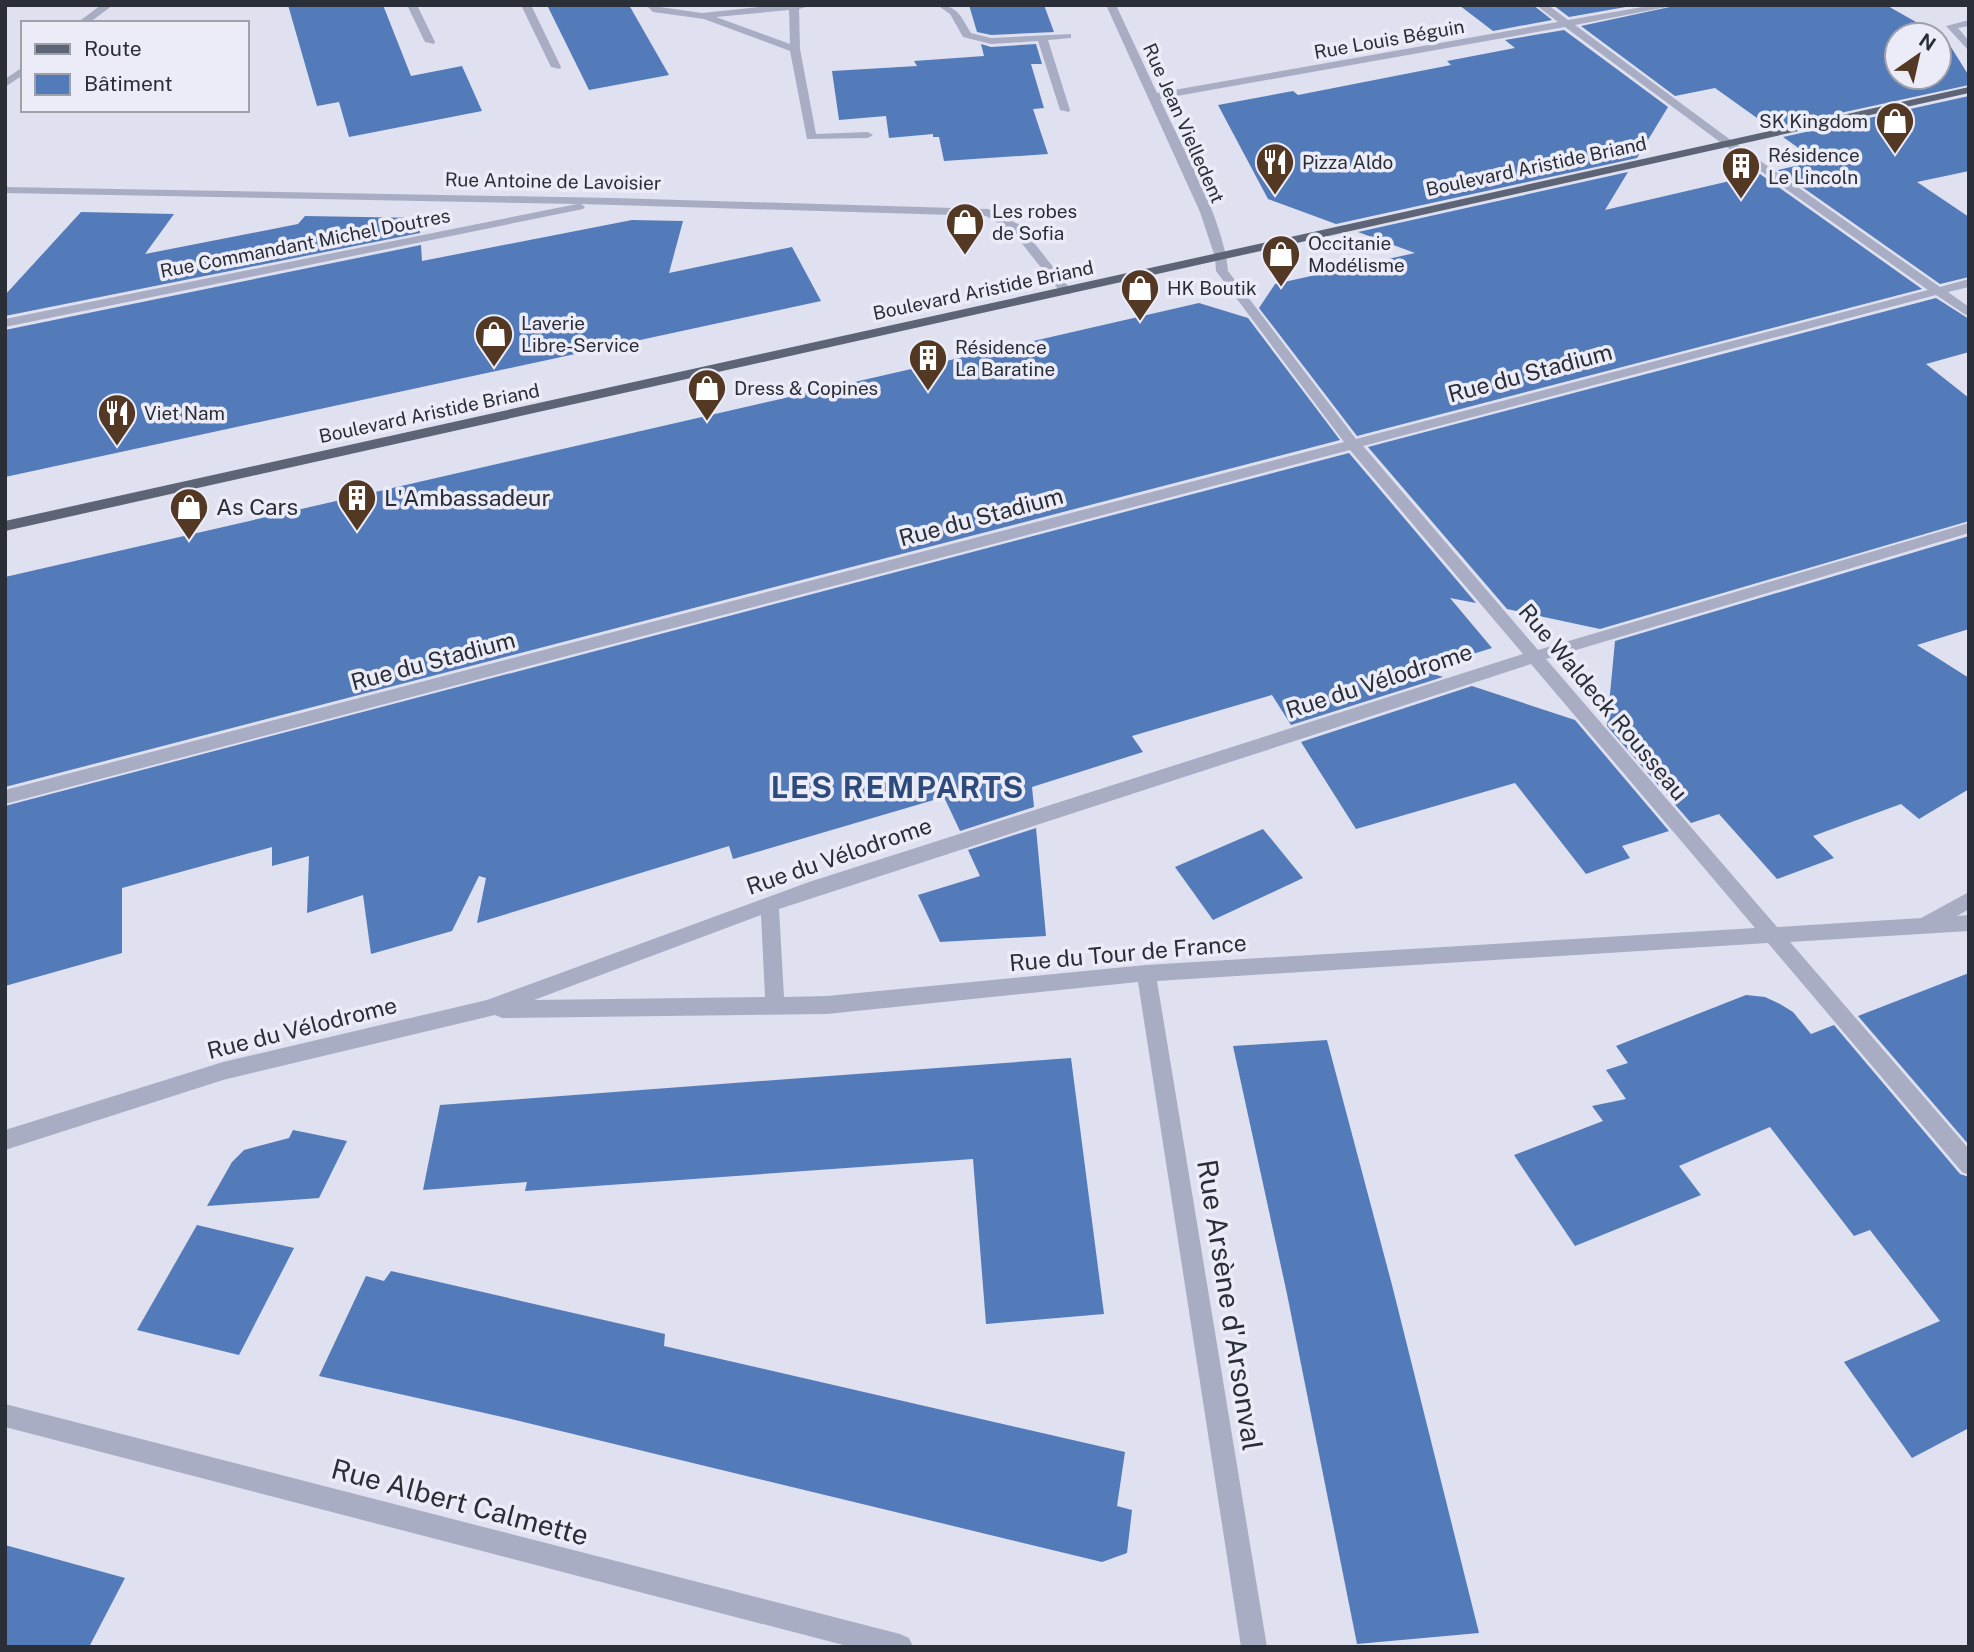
<svg xmlns="http://www.w3.org/2000/svg" width="1974" height="1652" font-family="'Public Sans',sans-serif">
	<style>
		.building { fill: #547bb9; fill-rule: evenodd }
		.lines { fill: none; stroke-linecap: round; stroke-linejoin: round }
		.minor { fill: #a9adc4; fill-rule: evenodd }
		.major { fill: #5d6476; fill-rule: evenodd }
		.labels { text-anchor: middle; stroke-width: 7; stroke-linejoin: round; paint-order: stroke }
		.far-street-label { font-size: 19px; fill: #2a2e36; stroke: #ebecf8 }
		.far-poi-label { font-size: 19px; fill: #2a2e36; stroke: #ebecf8; text-anchor: start }
		.street-label { font-size: 23px; fill: #2a2e36; stroke: #ebecf8 }
		.poi-label { font-size: 23px; fill: #2a2e36; stroke: #ebecf8; text-anchor: start }
		.near-street-label { font-size: 28px; fill: #2a2e36; stroke: #ebecf8 }
		.district-label { font-size: 30px; font-weight: bold; letter-spacing: 2px; fill: #2c4b7c; stroke: #ebecf8 }
	</style>
	<rect width="100%" height="100%" fill="#dfe0f0"/>
	<g class="building">
		<polygon points="288,5 383,5 411,76 462,66 482,111 349,137 339,102 317,106"/>
		<polygon points="547,5 629,5 669,75 589,90"/>
		<polygon points="969,5 1044,5 1054,32 991,35 977,32"/>
		<polygon points="1459,5 1533,5 1552,20 1493,31"/>
		<polygon points="1553,5 1637,5 1569,17"/>
		<path d="M1679,5H1886L1946,39L1969,76V85L1771,128L1715,88L1675,96L1581,26ZM1897,35H1939V77H1897Z"/>
		<polygon points="1564,30 1668,107 1637,158 1336,224 1268,199 1218,105 1293,91 1298,95 1451,65 1447,61 1515,48 1505,40"/>
		<polygon points="981,44 991,47 1036,44 1042,64 1031,64 1044,108 1033,109 1048,154 944,161 939,137 933,137 933,134 889,138 886,116 839,120 832,71 917,66 914,61 984,56"/>
		<polygon points="1969,96 1969,171 1917,182 1969,217 1969,277 1940,284 1778,170 1817,161 1783,137"/>
		<polygon points="1628,172 1605,210 1760,174 1922,289 1357,436 1259,308 1275,284 1415,253 1358,232"/>
		<polygon points="81,212 174,214 145,254 298,224 305,216 420,218 420,233 5,316 5,295"/>
		<polygon points="632,220 683,221 669,273 792,247 821,301 5,477 5,330 421,245 422,261"/>
		<polygon points="1936,298 1969,319 1969,352 1926,364 1969,398 1969,521 1600,629 1507,609 1368,447"/>
		<polygon points="1199,303 1248,318 1340,440 5,787 5,577"/>
		<polygon points="1349,453 1476,603 1450,598 1492,648 1421,670 1443,677 1291,725 1272,695 1132,736 1143,752 1032,787 1034,807 960,831 944,797 733,859 729,846 477,923 486,878 479,876 452,931 371,954 363,895 307,913 309,856 272,866 272,847 122,888 122,953 5,986 5,806"/>
		<polygon points="1969,536 1969,629 1917,645 1969,678 1969,789 1919,819 1901,804 1813,836 1834,858 1777,879 1719,814 1691,823 1607,726 1615,641"/>
		<polygon points="1472,686 1575,720 1669,831 1622,846 1630,858 1586,874 1515,783 1356,829 1301,742"/>
		<polygon points="1036,828 1046,936 940,942 918,895 980,876 968,850"/>
		<polygon points="1263,829 1303,878 1213,920 1175,867"/>
		<polygon points="1969,973 1969,1145 1858,1016"/>
		<polygon points="1746,995 1765,997 1780,1004 1793,1012 1811,1034 1834,1025 1960,1174 1969,1177 1969,1428 1912,1458 1844,1362 1940,1321 1870,1230 1854,1236 1770,1127 1679,1166 1701,1195 1575,1246 1514,1155 1603,1121 1592,1106 1626,1099 1606,1070 1628,1063 1616,1046"/>
		<polygon points="1327,1040 1392,1285 1479,1633 1357,1644 1287,1294 1233,1046"/>
		<polygon points="1071,1058 1104,1314 986,1324 973,1159 525,1191 527,1182 423,1190 440,1105"/>
		<polygon points="293,1130 347,1141 319,1198 207,1206 232,1162 244,1150 289,1138"/>
		<polygon points="197,1225 294,1248 239,1355 137,1330"/>
		<polygon points="391,1271 665,1334 664,1346 1125,1452 1117,1506 1132,1510 1127,1553 1102,1562 507,1418 319,1376 366,1276 384,1281"/>
		<polygon points="5,1545 125,1578 89,1647 5,1647"/>
	</g>
	<g class="lines">
		<g class="minor">
			<polygon points="101,5 113,5 89,23 77,23"/>
			<polygon points="407,5 417,5 435,42 434,44 425,42"/>
			<polygon points="521,5 531,5 561,67 560,69 551,67"/>
			<path d="M646,5L702,13L777,5H813L799,9L800,49L816,134L868,132L873,135L868,138L807,139L790,51L704,19L653,12ZM789,10L790,44L716,17Z"/>
			<path d="M937,5C958,5 961,17 971,33L991,38L1071,34V38L1048,40L1070,110L1069,112L1060,110L1038,41L991,44L963,37L950,14Z"/>
			<path d="M1106,5H1116L1157,93L1558,22L1536,5H1548L1568,20L1654,5H1677L1575,25L1732,141L1940,287L1969,279V287L1948,292L1969,307V317L1936,295L1363,446L1538,650L1969,523V533L1546,659L1777,927L1921,918L1969,892V909L1957,916L1969,915V931L1790,942L1969,1149V1175L1962,1172L1768,943L1157,981L1267,1647H1241L1138,982L827,1014L502,1018L495,1015L223,1080L5,1150V1130L223,1062L487,1000L809,882L1523,654L1350,450L5,804V790L1344,442L1216,271L1215,257L1200,212ZM1565,27L1724,145L1928,290L1356,439L1228,271C1224,219 1182,148 1160,99ZM1531,664L1755,928L1146,965L827,996L784,997L779,909ZM761,915L765,997L534,1000Z"/>
			<polygon points="1969,20 1969,26 1958,28 1969,41 1969,51 1946,26"/>
			<polygon points="23,67 23,75 5,87 5,79"/>
			<polygon points="5,187 613,198 988,209 1020,225 1072,291 1070,294 1062,294 1012,231 986,216 581,204 585,207 583,209 5,327 5,319 577,204 5,193"/>
			<polygon points="5,1404 900,1634 909,1638 913,1647 851,1647 5,1427"/>
		</g>
		<polygon class="major" points="1969,87 1969,93 5,531 5,521"/>
	</g>
	<defs>
		<g id="shop-pin" transform="scale(2.0125)"><path d="M0 17L-7.5 6A9.5 9.5 0 1 1 7.5 6Z" fill="#533824" stroke="#ebecf8"/><path d="M-5-2.5h2.3a2.7 3.5 0 0 1 5.4 0H5L5.5 6h-11ZM-1.5-2.5h3a1.5 2.3 0 0 0-3 0Z" fill="#fff"/></g>
		<g id="restaurant-pin" transform="scale(2.0125)"><path d="M0 17L-7.5 6A9.5 9.5 0 1 1 7.5 6Z" fill="#533824" stroke="#ebecf8"/><path d="M-5-6h1v4h1v-4h1v4h1v-4h1v5L-1.5 .5V6h-2V.5L-5-1ZM5-6V6H3V1.5H1.5Q1.5-4 5-6Z" fill="#fff"/></g>
		<g id="building-pin" transform="scale(2.0125)"><path d="M0 17L-7.5 6A9.5 9.5 0 1 1 7.5 6Z" fill="#533824" stroke="#ebecf8"/><path d="M-4-6H4V6H1V3H-1V6H-4ZM-2.5-4.3h1.7v1.8h-1.7ZM.8-4.3h1.7v1.8H.8ZM-2.5-1h1.7V.8h-1.7ZM.8-1h1.7V.8H.8Z" fill="#fff"/></g>
	</defs>
	<g fill-rule="evenodd">
		<use href="#shop-pin" x="1895" y="121"/>
		<use href="#restaurant-pin" x="1275" y="162"/>
		<use href="#building-pin" x="1741" y="166"/>
		<use href="#shop-pin" x="965" y="222"/>
		<use href="#shop-pin" x="1281" y="254"/>
		<use href="#shop-pin" x="1140" y="288"/>
		<use href="#shop-pin" x="494" y="334"/>
		<use href="#building-pin" x="928" y="358"/>
		<use href="#shop-pin" x="707" y="388"/>
		<use href="#restaurant-pin" x="117" y="413"/>
		<use href="#building-pin" x="357" y="498"/>
		<use href="#shop-pin" x="189" y="507"/>
	</g>
	<g class="labels">
		<g class="far-street-label">
			<text transform="translate(1389 39) rotate(-10)" y="7">Rue Louis Béguin</text>
			<text transform="translate(1184 123) rotate(66)" y="7">Rue Jean Vielledent</text>
			<text transform="translate(1536 166) rotate(-12)" y="7">Boulevard Aristide Briand</text>
			<text transform="translate(553 181) rotate(1)" y="7">Rue Antoine de Lavoisier</text>
			<text transform="translate(305 243) rotate(-11)" y="7">Rue Commandant Michel Doutres</text>
			<text transform="translate(983 290) rotate(-12)" y="7">Boulevard Aristide Briand</text>
			<text transform="translate(429 413) rotate(-12)" y="7">Boulevard Aristide Briand</text>
		</g>
		<g class="far-poi-label">
			<text x="1868" y="128" text-anchor="end">SK Kingdom</text>
			<text x="1768" y="162">Résidence<tspan x="1768" dy="22">Le Lincoln</tspan></text>
			<text x="1302" y="169">Pizza Aldo</text>
			<text x="992" y="218">Les robes<tspan x="992" dy="22">de Sofia</tspan></text>
			<text x="1308" y="250">Occitanie<tspan x="1308" dy="22">Modélisme</tspan></text>
			<text x="1167" y="295">HK Boutik</text>
			<text x="521" y="330">Laverie<tspan x="521" dy="22">Libre-Service</tspan></text>
			<text x="955" y="354">Résidence<tspan x="955" dy="22">La Baratine</tspan></text>
			<text x="734" y="395">Dress &amp; Copines</text>
			<text x="144" y="420">Viet Nam</text>
		</g>
		<g class="street-label">
			<text transform="translate(1530 373) rotate(-15)" y="8">Rue du Stadium</text>
			<text transform="translate(981 517) rotate(-15)" y="8">Rue du Stadium</text>
			<text transform="translate(433 661) rotate(-15)" y="8">Rue du Stadium</text>
			<text transform="translate(1379 681) rotate(-18)" y="8">Rue du Vélodrome</text>
			<text transform="translate(1603 702) rotate(50)" y="8">Rue Waldeck Rousseau</text>
			<text transform="translate(839 856) rotate(-19)" y="8">Rue du Vélodrome</text>
			<text transform="translate(1128 953) rotate(-5)" y="8">Rue du Tour de France</text>
			<text transform="translate(302 1028) rotate(-14)" y="8">Rue du Vélodrome</text>
		</g>
		<g class="poi-label">
			<text x="384" y="506">L'Ambassadeur</text>
			<text x="216" y="515">As Cars</text>
		</g>
		<g class="near-street-label">
			<text transform="translate(1230 1305) rotate(81)" y="10">Rue Arsène d'Arsonval</text>
			<text transform="translate(460 1502) rotate(15)" y="10">Rue Albert Calmette</text>
		</g>
		<g class="district-label">
			<text x="898" y="798">LES REMPARTS</text>
		</g>
	</g>
	<rect width="1974" height="1652" fill="none" stroke="#2a2e36" stroke-width="14"/>
	<rect x="21" y="21" width="228" height="91" fill="#ebecf8" stroke="#9ea0aa" stroke-width="2"/>
	<rect x="35" y="44" width="35" height="10" fill="#5d6476" stroke="#9ea0aa" stroke-width="2"/>
	<text x="84" y="56" font-size="21" fill="#2a2e36">Route</text>
	<rect x="35" y="74" width="35" height="21" fill="#547bb9" stroke="#9ea0aa" stroke-width="2"/>
	<text x="84" y="91" font-size="21" fill="#2a2e36">Bâtiment</text>
	<g transform="translate(1918 56) rotate(34)"><circle r="33" fill="#ebecf8" stroke="#9ea0aa" stroke-width="2"/>
	<path d="M0-5L12 26L0 18L-12 26Z" fill="#533824"/>
	<text y="-10" font-size="19" font-weight="bold" text-anchor="middle" fill="#2a2e36">N</text>
	</g>
</svg>
